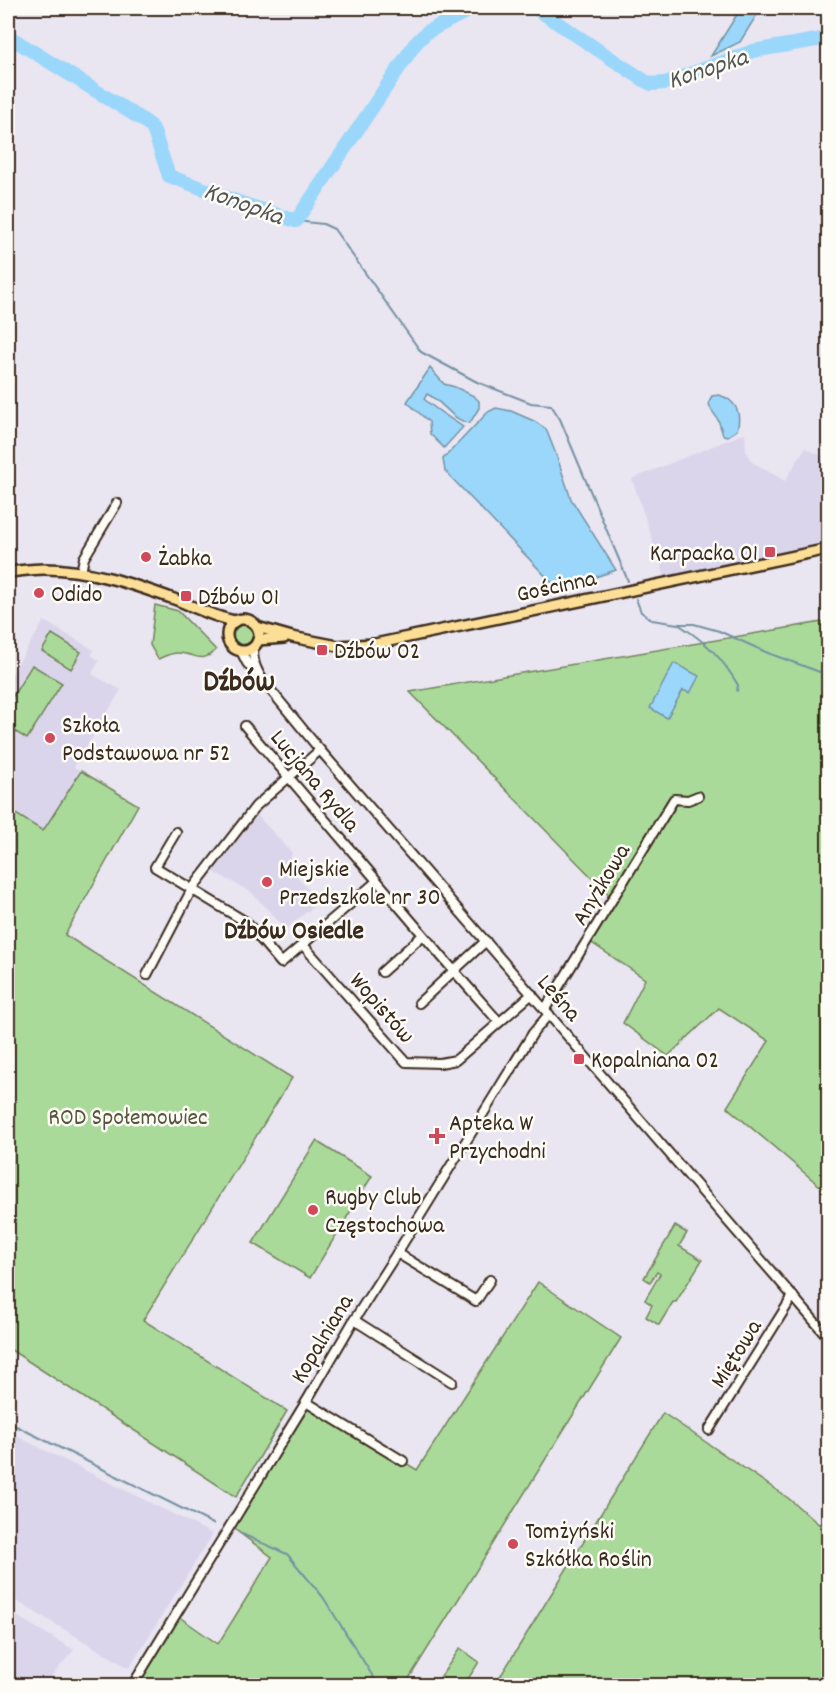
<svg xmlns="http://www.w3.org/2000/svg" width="836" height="1693" font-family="Dekko,sans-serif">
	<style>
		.built { fill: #dbd5ec }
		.green { fill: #aada9a; stroke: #72825c; stroke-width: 1.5 }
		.water { fill: #9ad7fb; stroke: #7492a3; stroke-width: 1.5 }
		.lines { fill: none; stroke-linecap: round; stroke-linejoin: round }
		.stream { stroke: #7492a3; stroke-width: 2 }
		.river { stroke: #9ad7fb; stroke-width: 14 }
		.minor-casing { stroke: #3b2a1e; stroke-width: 12 }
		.major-casing { stroke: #3b2a1e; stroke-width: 14 }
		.minor { stroke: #fdfcf7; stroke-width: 8 }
		.major { stroke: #fcde96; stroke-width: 9 }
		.poi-dot { fill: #d1495b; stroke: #fdfcf7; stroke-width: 2 }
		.labels { text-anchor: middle; stroke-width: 5; stroke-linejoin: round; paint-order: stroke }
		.poi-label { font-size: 24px; fill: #3b2a1e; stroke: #fdfcf7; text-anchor: start }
		.street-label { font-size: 24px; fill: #3b2a1e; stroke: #fdfcf7 }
		.park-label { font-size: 24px; fill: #57563d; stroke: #fdfcf7 }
		.water-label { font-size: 26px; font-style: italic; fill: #535555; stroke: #fdfcf7 }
		.neighbourhood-label { font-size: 26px; font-weight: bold; fill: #3b2a1e; stroke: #fdfcf7 }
		.district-label { font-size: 30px; font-weight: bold; fill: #3b2a1e; stroke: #fdfcf7 }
	</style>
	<rect width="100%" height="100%" fill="#e9e5f1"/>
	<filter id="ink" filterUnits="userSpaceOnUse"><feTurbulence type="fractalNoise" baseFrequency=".0167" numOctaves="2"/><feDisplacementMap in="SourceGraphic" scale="12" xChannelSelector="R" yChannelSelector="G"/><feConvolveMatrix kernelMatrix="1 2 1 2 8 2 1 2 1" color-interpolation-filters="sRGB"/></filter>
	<g filter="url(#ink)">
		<g class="built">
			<polygon points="745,433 746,451 752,462 785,481 805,448 828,459 828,549 667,583 632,479"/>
			<polygon points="44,621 94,650 91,655 99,661 92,674 121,690 74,767 81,771 43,831 8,809 8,680"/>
			<polygon points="256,814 292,853 288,866 319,902 286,929 251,892 212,871"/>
			<polygon points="8,1432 213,1534 129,1668 8,1596"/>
			<polygon points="8,1611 74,1650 44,1685 8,1685"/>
		</g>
		<g class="green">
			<path d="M155,605L178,611L216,650C201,665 195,653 178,653C170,653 165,656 158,659L150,645Z"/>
			<polygon points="828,621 828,1193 727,1107 769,1041 719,1008 668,1056 623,1023 645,979 589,941 615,901 410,692"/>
			<circle cx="243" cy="635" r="11"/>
			<polygon points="52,634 81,652 71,669 42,651"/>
			<polygon points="32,665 62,683 27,739 8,727 8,704"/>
			<polygon points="81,771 138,805 65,935 292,1078 143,1320 287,1411 236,1497 8,1348 8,809 43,831"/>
			<polygon points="316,1141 372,1176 310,1278 253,1243"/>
			<polygon points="675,1226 687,1233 679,1246 702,1260 676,1302 673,1302 659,1325 646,1317 652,1305 645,1300 660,1274 657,1272 650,1282 644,1278"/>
			<polygon points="538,1282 621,1338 405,1685 132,1686 175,1614 218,1644 272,1557 229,1525 306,1402 417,1470"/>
			<polygon points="663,1413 788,1498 828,1532 828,1685 495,1685"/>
			<polygon points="460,1648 479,1662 464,1685 435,1685"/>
		</g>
		<g class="water">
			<polygon points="741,8 761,8 740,42 711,56"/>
			<path d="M430,368L444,384L455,387L474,396L479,401V408L470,423C452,421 443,401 427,394L424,399C436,410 450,418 463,427L444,448L430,434L429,422L407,402Z"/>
			<path d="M719,395C736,400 742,413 737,430L728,436L723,435C721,430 720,424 718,420C713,410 705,407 712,396Z"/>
			<polygon points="496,408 511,411 534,421 546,429 557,457 571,499 616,570 569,586 555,586 445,471 443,459 488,412"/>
			<polygon points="674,663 699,676 690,693 683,690 667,718 650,708"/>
		</g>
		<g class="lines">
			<g class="stream">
				<polyline points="296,221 323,224 334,229 421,352 477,382 531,403 551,405 560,419 628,581"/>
				<polyline points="636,599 641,612 652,620 678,624 694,624 719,631 768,653 828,675"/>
				<path d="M678,624C707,643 720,655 738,685L737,691"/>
				<polyline points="8,1422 213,1524"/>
				<polyline points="242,1534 287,1554 323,1597 379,1686"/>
			</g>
			<g class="river">
				<polyline points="535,8 645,81 651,84 665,83 753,51 828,38"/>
				<polyline points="8,36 146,122 153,129 169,176 244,204 296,221 415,44 427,32 473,8"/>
			</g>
			<g class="minor-casing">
				<g id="minor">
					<polyline points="81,572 84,558 117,503"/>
					<path d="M254,647C251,660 257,671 264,682L320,750L828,1337"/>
					<polyline points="241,651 247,663 257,675"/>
					<polyline points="245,726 454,971 499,1022"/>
					<polyline points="176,832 155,867 246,922 281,963 377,881"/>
					<polyline points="303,945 406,1062 440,1063 456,1060 532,994"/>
					<polyline points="382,972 423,935"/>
					<polyline points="147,975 192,889 256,806 320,750"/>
					<polyline points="419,1003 486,941"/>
					<polyline points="545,1009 674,799 688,800 698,796"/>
					<polyline points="397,1253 476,1301 490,1280"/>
					<polyline points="354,1320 452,1382"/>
					<polyline points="306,1402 403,1461"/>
					<polyline points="709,1430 793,1296"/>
					<polyline points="132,1686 306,1402 354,1320 397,1253 533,1033 549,1014"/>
				</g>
			</g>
			<g class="major-casing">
				<g id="major">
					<path d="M8,572C20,571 32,569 44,569C90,569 132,584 174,599C195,607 213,617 235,621"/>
					<circle cx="243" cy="635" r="16"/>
					<polyline points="257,627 292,637 338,646 375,644 828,549"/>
					<polyline points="258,640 284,638"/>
				</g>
			</g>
			<use href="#minor" class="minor"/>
			<use href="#major" class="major"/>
		</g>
	</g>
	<g class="poi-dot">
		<rect x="764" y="546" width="12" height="12" rx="3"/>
		<circle cx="146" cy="557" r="6"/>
		<circle cx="39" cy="593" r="6"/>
		<rect x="180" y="590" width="12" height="12" rx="3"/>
		<rect x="316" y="644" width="12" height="12" rx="3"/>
		<circle cx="50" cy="738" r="6"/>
		<circle cx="267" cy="882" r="6"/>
		<rect x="573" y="1053" width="12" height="12" rx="3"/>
		<path d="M434 1127h6v6h6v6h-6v6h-6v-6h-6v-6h6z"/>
		<circle cx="313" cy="1210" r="6"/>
		<circle cx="513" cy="1544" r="6"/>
	</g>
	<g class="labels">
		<g class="poi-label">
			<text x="758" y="560" text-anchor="end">Karpacka 01</text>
			<text x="158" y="565">Żabka</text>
			<text x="51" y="601">Odido</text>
			<text x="198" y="604">Dźbów 01</text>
			<text x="334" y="658">Dźbów 02</text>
			<text x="62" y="732">Szkoła<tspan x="62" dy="28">Podstawowa nr 52</tspan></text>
			<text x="279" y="876">Miejskie<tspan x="279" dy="28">Przedszkole nr 30</tspan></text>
			<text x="591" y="1067">Kopalniana 02</text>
			<text x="449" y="1130">Apteka W<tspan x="449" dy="28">Przychodni</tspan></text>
			<text x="325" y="1204">Rugby Club<tspan x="325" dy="28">Częstochowa</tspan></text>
			<text x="525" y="1538">Tomżyński<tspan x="525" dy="28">Szkółka Roślin</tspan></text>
		</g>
		<g class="street-label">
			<text transform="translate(556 585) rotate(-12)" y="8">Gościnna</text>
			<text transform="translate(316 780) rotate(50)" y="8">Lucjana Rydla</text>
			<text transform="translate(600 884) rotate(-59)" y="8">Anyżkowa</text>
			<text transform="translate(560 997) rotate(49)" y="8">Leśna</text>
			<text transform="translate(383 1007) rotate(49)" y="8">Wopistów</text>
			<text transform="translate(321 1338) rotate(-59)" y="8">Kopalniana</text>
			<text transform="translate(735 1353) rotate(-58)" y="8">Miętowa</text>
		</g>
		<g class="park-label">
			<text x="128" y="1124">ROD Społemowiec</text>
		</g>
		<g class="water-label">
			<text transform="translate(707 67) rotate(-18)" y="9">Konopka</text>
			<text transform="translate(244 202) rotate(20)" y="9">Konopka</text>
		</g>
		<g class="neighbourhood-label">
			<text x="294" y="938">Dźbów Osiedle</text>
		</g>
		<g class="district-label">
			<text x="239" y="690">Dźbów</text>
		</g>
	</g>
	<rect width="836" height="1693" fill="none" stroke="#fdfcf7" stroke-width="30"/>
	<rect x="15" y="15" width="806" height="1663" fill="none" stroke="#3b2a1e" stroke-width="2" filter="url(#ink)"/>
</svg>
